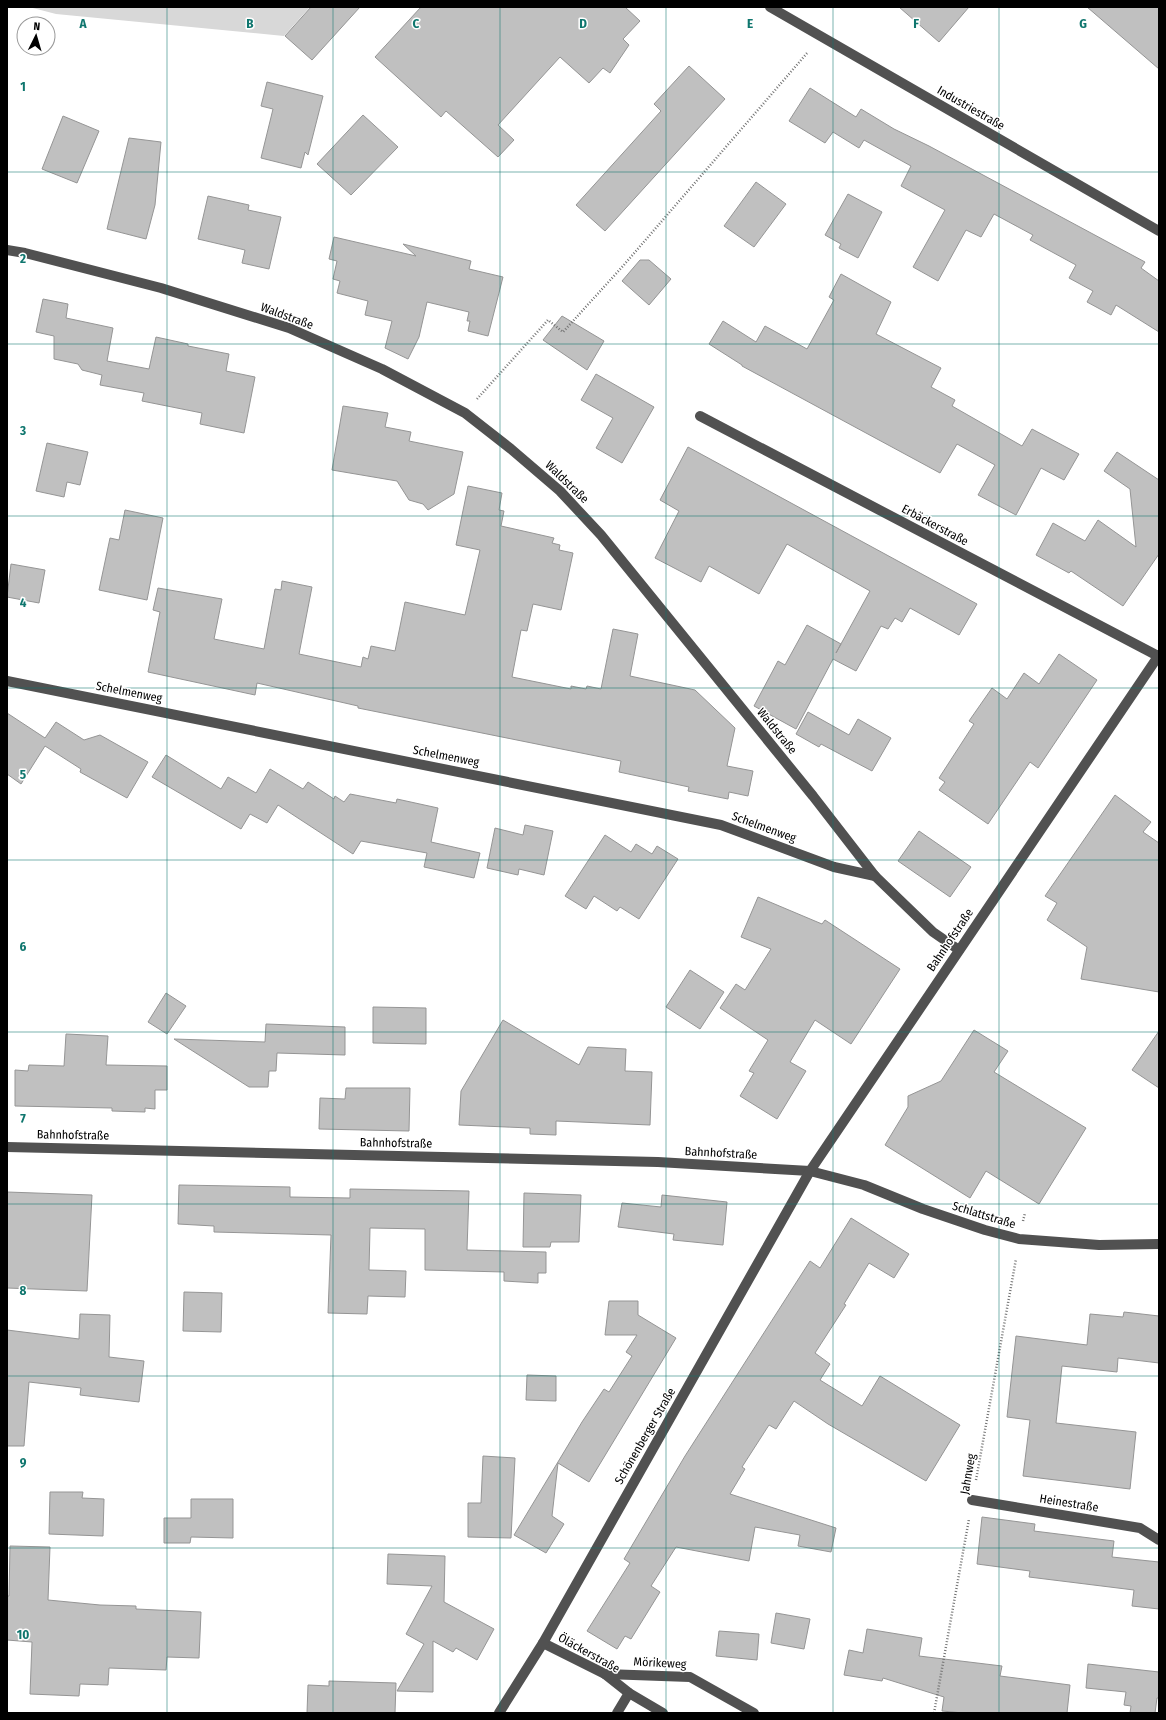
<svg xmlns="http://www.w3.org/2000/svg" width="1166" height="1720" font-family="'Fira Sans Condensed',sans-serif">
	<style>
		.green { fill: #d8d8d8 }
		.building { fill: #c0c0c0; stroke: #959595 }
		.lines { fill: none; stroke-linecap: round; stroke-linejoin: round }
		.path { stroke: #737373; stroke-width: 2.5; stroke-dasharray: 1 2; stroke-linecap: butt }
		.minor { stroke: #515151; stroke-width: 10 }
		.grid { fill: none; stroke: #0f766e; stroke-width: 1; stroke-opacity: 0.55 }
		.labels { text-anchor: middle; stroke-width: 3; stroke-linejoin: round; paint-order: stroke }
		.street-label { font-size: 12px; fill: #000; stroke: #fff }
		.grid-label { font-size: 13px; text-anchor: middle; font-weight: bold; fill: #0f766e; stroke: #fff; stroke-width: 3; stroke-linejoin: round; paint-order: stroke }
	</style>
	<rect width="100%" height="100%" fill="#fff"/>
	<polygon class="green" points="29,7 310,7 284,36 56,14"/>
	<g class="building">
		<polygon points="311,7 360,7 312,60 285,36"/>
		<polygon points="421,7 625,7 640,21 623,39 629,45 610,73 603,68 589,83 560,57 498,125 514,140 498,157 446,111 441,117 375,57"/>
		<polygon points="899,7 969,7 939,42"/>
		<polygon points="1087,7 1159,7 1159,69"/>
		<polygon points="689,66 725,99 605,231 576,205 661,111 654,104"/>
		<polygon points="267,82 323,96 308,155 305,152 301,168 261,158 273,109 261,106"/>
		<polygon points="810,88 856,117 861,109 894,129 929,146 1145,262 1141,268 1159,281 1159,332 1116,305 1111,315 1087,302 1093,291 1069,278 1076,265 1030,240 1033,235 994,214 981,237 966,230 938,281 913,267 945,210 901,186 911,166 864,140 859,148 833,132 825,143 789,121"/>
		<polygon points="363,115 398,147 351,195 317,164"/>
		<polygon points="63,116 99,131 77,183 42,169"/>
		<polygon points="129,138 161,142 155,205 146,239 107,229"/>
		<polygon points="756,182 786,204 754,247 724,226"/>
		<polygon points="848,194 882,212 858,258 839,248 841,244 825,235"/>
		<polygon points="208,196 249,205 248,210 281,217 269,269 242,263 245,250 198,239"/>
		<polygon points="334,237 416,256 403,244 471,261 469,269 503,277 488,336 468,331 470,321 467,321 469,312 427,302 419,337 408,359 385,348 392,321 365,315 368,301 337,293 340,281 333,279 337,261 329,259"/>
		<polygon points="640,260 649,260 671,279 649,305 622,281"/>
		<polygon points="841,274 891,302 876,334 941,368 931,387 955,400 952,406 1022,446 1032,429 1079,454 1064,480 1041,468 1016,515 978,495 995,465 957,444 940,473 742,366 742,365 709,344 723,321 756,342 765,326 807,349 834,300 829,297"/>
		<polygon points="43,299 68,304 66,318 113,328 107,361 149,369 156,337 188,344 188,346 229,354 226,371 255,377 244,433 200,424 202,413 142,401 144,393 100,385 102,375 82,370 78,364 54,359 54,336 36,332"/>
		<polygon points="562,316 604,341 587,370 543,340"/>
		<polygon points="596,374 654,407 622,463 596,448 613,418 581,400"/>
		<polygon points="343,406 388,413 385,427 411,432 409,441 463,452 454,494 428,510 423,504 409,500 397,481 332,470"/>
		<polygon points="47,443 88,452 80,485 67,482 64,497 36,491"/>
		<polygon points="688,447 977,604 959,635 910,608 902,622 895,618 888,629 881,626 856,671 833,659 796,729 754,706 778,661 785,665 807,625 841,644 836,653 870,591 787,544 759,594 709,566 701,582 655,558 679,511 660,500"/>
		<polygon points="1117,452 1159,480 1159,554 1123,606 1071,571 1069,573 1036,555 1053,523 1085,541 1098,520 1136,547 1130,489 1104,471"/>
		<polygon points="468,486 502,493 499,510 504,511 501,526 554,538 552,543 560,545 559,550 573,553 561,610 533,604 527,631 521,630 512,677 571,689 571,686 586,689 587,686 601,689 613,629 638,634 630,676 695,690 735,728 727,766 753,771 748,796 729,792 728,799 688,791 689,787 619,772 621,761 358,708 358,706 257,683 255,695 148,672 160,612 153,610 158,588 222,599 214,639 264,649 275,589 281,590 282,581 312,587 299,654 361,667 363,657 368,659 371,646 395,651 405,602 465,615 480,550 456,545"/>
		<polygon points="125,510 163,518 147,600 99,590 110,538 119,540"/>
		<polygon points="11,564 45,570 39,603 7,597"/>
		<polygon points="1059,654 1097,680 1038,768 1030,762 988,824 939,790 945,782 939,778 974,724 969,721 992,688 1007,699 1024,673 1039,684"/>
		<polygon points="808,712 849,735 858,719 891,738 872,771 821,744 819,747 796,734"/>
		<polygon points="7,713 45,738 56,722 84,740 100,735 148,762 127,798 80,772 81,769 45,746 21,784 7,774"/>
		<polygon points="166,755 221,789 228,777 256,793 270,769 303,789 308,782 334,799 335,796 344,802 350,794 396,803 397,799 438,808 431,842 480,853 474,878 424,867 427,853 361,841 353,854 278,805 267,823 250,814 241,829 152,777"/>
		<polygon points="1115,795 1151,822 1143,832 1159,843 1159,992 1081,979 1087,947 1047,920 1057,903 1045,896"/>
		<polygon points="525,825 553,831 544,875 519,869 518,875 487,868 495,828 523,835"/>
		<polygon points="919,831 971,867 950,897 898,861"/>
		<polygon points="605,835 631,852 636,844 652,854 657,846 678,859 639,919 620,907 617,911 594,896 586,909 565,896"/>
		<polygon points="758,897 822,924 825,920 900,969 851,1044 815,1020 790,1062 806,1071 777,1119 740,1096 754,1073 749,1071 768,1040 720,1008 736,984 745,990 771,949 741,937"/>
		<polygon points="690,970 724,992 700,1029 666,1007"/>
		<polygon points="166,993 186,1006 167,1034 148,1022"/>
		<polygon points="373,1007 426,1008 426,1044 373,1043"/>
		<polygon points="503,1020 579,1065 588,1047 626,1049 625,1071 652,1072 650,1125 556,1121 556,1135 530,1134 530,1128 459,1125 461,1091"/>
		<polygon points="266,1024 345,1027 345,1055 277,1053 276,1071 269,1071 268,1087 249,1087 174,1039 265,1042"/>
		<polygon points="974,1030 1008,1051 994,1072 1086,1128 1039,1204 986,1171 970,1198 885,1145 908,1107 908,1096 941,1081"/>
		<polygon points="1159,1031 1159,1088 1132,1070"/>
		<polygon points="66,1034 108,1036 106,1065 167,1066 167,1090 155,1090 155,1109 145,1108 145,1112 112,1111 112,1108 15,1106 15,1070 28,1071 29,1065 64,1066"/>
		<polygon points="346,1088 410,1088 409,1131 319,1129 320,1098 345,1099"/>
		<polygon points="179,1185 290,1187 290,1197 350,1198 350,1189 469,1191 467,1250 546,1252 546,1273 538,1273 538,1283 504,1281 504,1272 425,1270 425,1229 370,1228 369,1270 406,1271 405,1297 368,1296 367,1314 328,1313 331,1235 214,1232 214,1226 178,1224"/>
		<polygon points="7,1192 92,1195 87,1291 7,1288"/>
		<polygon points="524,1193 581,1195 579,1242 551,1242 550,1247 523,1247"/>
		<polygon points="662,1195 727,1202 723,1245 673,1240 674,1234 618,1227 622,1203 661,1207"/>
		<polygon points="851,1218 909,1254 894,1278 869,1263 844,1304 846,1305 815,1353 830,1364 820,1380 862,1406 880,1376 960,1425 926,1481 828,1424 794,1401 776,1429 769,1425 742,1467 745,1469 730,1494 836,1528 831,1552 798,1546 800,1535 755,1527 749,1561 676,1547 651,1586 660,1592 631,1639 625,1636 617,1649 587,1631 630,1563 624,1559 685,1456 810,1261 820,1268"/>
		<polygon points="184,1292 222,1293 221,1332 183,1331"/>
		<polygon points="609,1301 638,1301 638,1315 676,1338 589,1482 558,1463 552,1516 564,1524 546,1553 514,1535 582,1422 604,1389 609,1392 632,1356 626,1352 637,1335 605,1335"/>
		<polygon points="1124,1312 1159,1316 1159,1363 1118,1358 1117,1372 1062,1366 1056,1423 1136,1432 1130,1489 1023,1476 1030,1420 1007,1417 1016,1336 1087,1345 1090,1314 1123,1317"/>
		<polygon points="80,1314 110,1315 109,1357 144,1361 139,1402 80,1395 81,1388 29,1382 24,1446 7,1446 7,1330 79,1339"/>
		<polygon points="527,1375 556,1376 556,1401 526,1400"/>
		<polygon points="483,1456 515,1458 511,1538 468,1537 468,1503 481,1503"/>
		<polygon points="50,1492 83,1492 82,1498 104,1499 103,1536 49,1534"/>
		<polygon points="191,1499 233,1499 233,1538 191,1537 190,1543 164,1543 164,1518 191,1518"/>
		<polygon points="982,1517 1035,1524 1034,1531 1114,1541 1112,1557 1159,1562 1159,1609 1132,1606 1134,1590 1029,1577 1030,1571 977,1564"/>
		<polygon points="10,1546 50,1547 48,1600 100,1605 136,1606 136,1609 201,1612 199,1658 167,1657 166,1670 109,1668 108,1685 80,1684 79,1696 30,1694 32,1642 7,1640 7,1596 9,1596"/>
		<polygon points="388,1554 445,1556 444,1602 494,1629 477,1660 456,1648 453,1652 433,1641 433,1692 397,1691 424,1644 406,1634 432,1586 387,1584"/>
		<polygon points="776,1613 810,1619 804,1649 771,1643"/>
		<polygon points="867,1629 922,1638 919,1656 1002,1666 1000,1676 1070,1685 1067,1713 963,1713 942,1711 944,1697 883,1678 882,1681 844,1675 849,1650 863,1653"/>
		<polygon points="719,1631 759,1634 757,1660 716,1656"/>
		<polygon points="1088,1664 1159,1672 1159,1698 1157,1698 1155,1713 1130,1713 1131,1706 1124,1705 1126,1692 1086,1688"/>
		<polygon points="329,1681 396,1683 395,1713 307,1713 308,1685 329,1686"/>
	</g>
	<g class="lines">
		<g class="path">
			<polyline points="477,399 548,320 563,332 623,266 808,52"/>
			<polyline points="1023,1221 1025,1213"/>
			<polyline points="976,1480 1016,1259"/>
			<polyline points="934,1713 969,1519"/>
		</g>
		<g class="minor">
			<polyline points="770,7 1159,231"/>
			<polyline points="7,250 25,253 161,288 289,328 382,369 465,413 511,449 560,491 601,535 813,796 875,876 933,932 959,950"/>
			<polyline points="700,416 1158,656"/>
			<polyline points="7,681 721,825 834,867 875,876"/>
			<polyline points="7,1147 658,1162 810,1171 864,1185 923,1209 985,1230 1019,1239 1099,1245 1159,1244"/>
			<polyline points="972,1500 1140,1528 1159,1540"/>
			<polyline points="543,1643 605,1674 629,1693 663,1713"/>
			<polyline points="605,1674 690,1677 754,1713"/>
			<polyline points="499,1713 543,1643 810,1171 1159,655"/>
			<polyline points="617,1713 629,1693"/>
		</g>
	</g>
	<path class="grid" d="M167,7V1713M333,7V1713M500,7V1713M666,7V1713M833,7V1713M999,7V1713M7,172H1159M7,344H1159M7,516H1159M7,688H1159M7,860H1159M7,1032H1159M7,1204H1159M7,1376H1159M7,1548H1159"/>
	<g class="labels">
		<g class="street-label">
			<text transform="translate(971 108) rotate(30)" y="4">Industriestraße</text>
			<text transform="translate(287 316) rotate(20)" y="4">Waldstraße</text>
			<text transform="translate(567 482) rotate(44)" y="4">Waldstraße</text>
			<text transform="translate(935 525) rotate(28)" y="4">Erbäckerstraße</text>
			<text transform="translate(129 692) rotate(11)" y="4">Schelmenweg</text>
			<text transform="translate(777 731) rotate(51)" y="4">Waldstraße</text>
			<text transform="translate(446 756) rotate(11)" y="4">Schelmenweg</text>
			<text transform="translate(764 827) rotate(20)" y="4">Schelmenweg</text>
			<text transform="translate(950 940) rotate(-56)" y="4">Bahnhofstraße</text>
			<text transform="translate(73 1135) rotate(1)" y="4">Bahnhofstraße</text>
			<text transform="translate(396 1143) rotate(1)" y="4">Bahnhofstraße</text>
			<text transform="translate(721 1153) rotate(3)" y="4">Bahnhofstraße</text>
			<text transform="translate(984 1215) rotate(17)" y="4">Schlattstraße</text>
			<text transform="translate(645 1436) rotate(-60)" y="4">Schönenberger Straße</text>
			<text transform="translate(968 1474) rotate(-80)" y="4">Jahnweg</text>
			<text transform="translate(1069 1503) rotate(9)" y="4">Heinestraße</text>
			<text transform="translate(589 1653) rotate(29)" y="4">Öläckerstraße</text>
			<text transform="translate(660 1663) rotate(3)" y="4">Mörikeweg</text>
		</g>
	</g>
	<g class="grid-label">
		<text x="83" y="28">A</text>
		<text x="250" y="28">B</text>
		<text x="416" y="28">C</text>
		<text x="583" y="28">D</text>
		<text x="750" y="28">E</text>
		<text x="916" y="28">F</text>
		<text x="1083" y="28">G</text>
		<text x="23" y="91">1</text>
		<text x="23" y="263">2</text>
		<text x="23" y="435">3</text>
		<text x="23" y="607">4</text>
		<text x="23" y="779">5</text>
		<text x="23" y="951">6</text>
		<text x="23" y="1123">7</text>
		<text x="23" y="1295">8</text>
		<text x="23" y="1467">9</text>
		<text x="23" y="1639">10</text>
	</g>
	<rect width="1166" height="1720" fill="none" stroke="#000000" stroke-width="16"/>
	<g transform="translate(36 36) rotate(5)"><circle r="19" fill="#ffffff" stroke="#999999"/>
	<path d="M0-3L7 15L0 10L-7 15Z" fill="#000000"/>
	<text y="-6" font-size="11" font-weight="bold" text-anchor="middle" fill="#000000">N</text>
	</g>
</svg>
